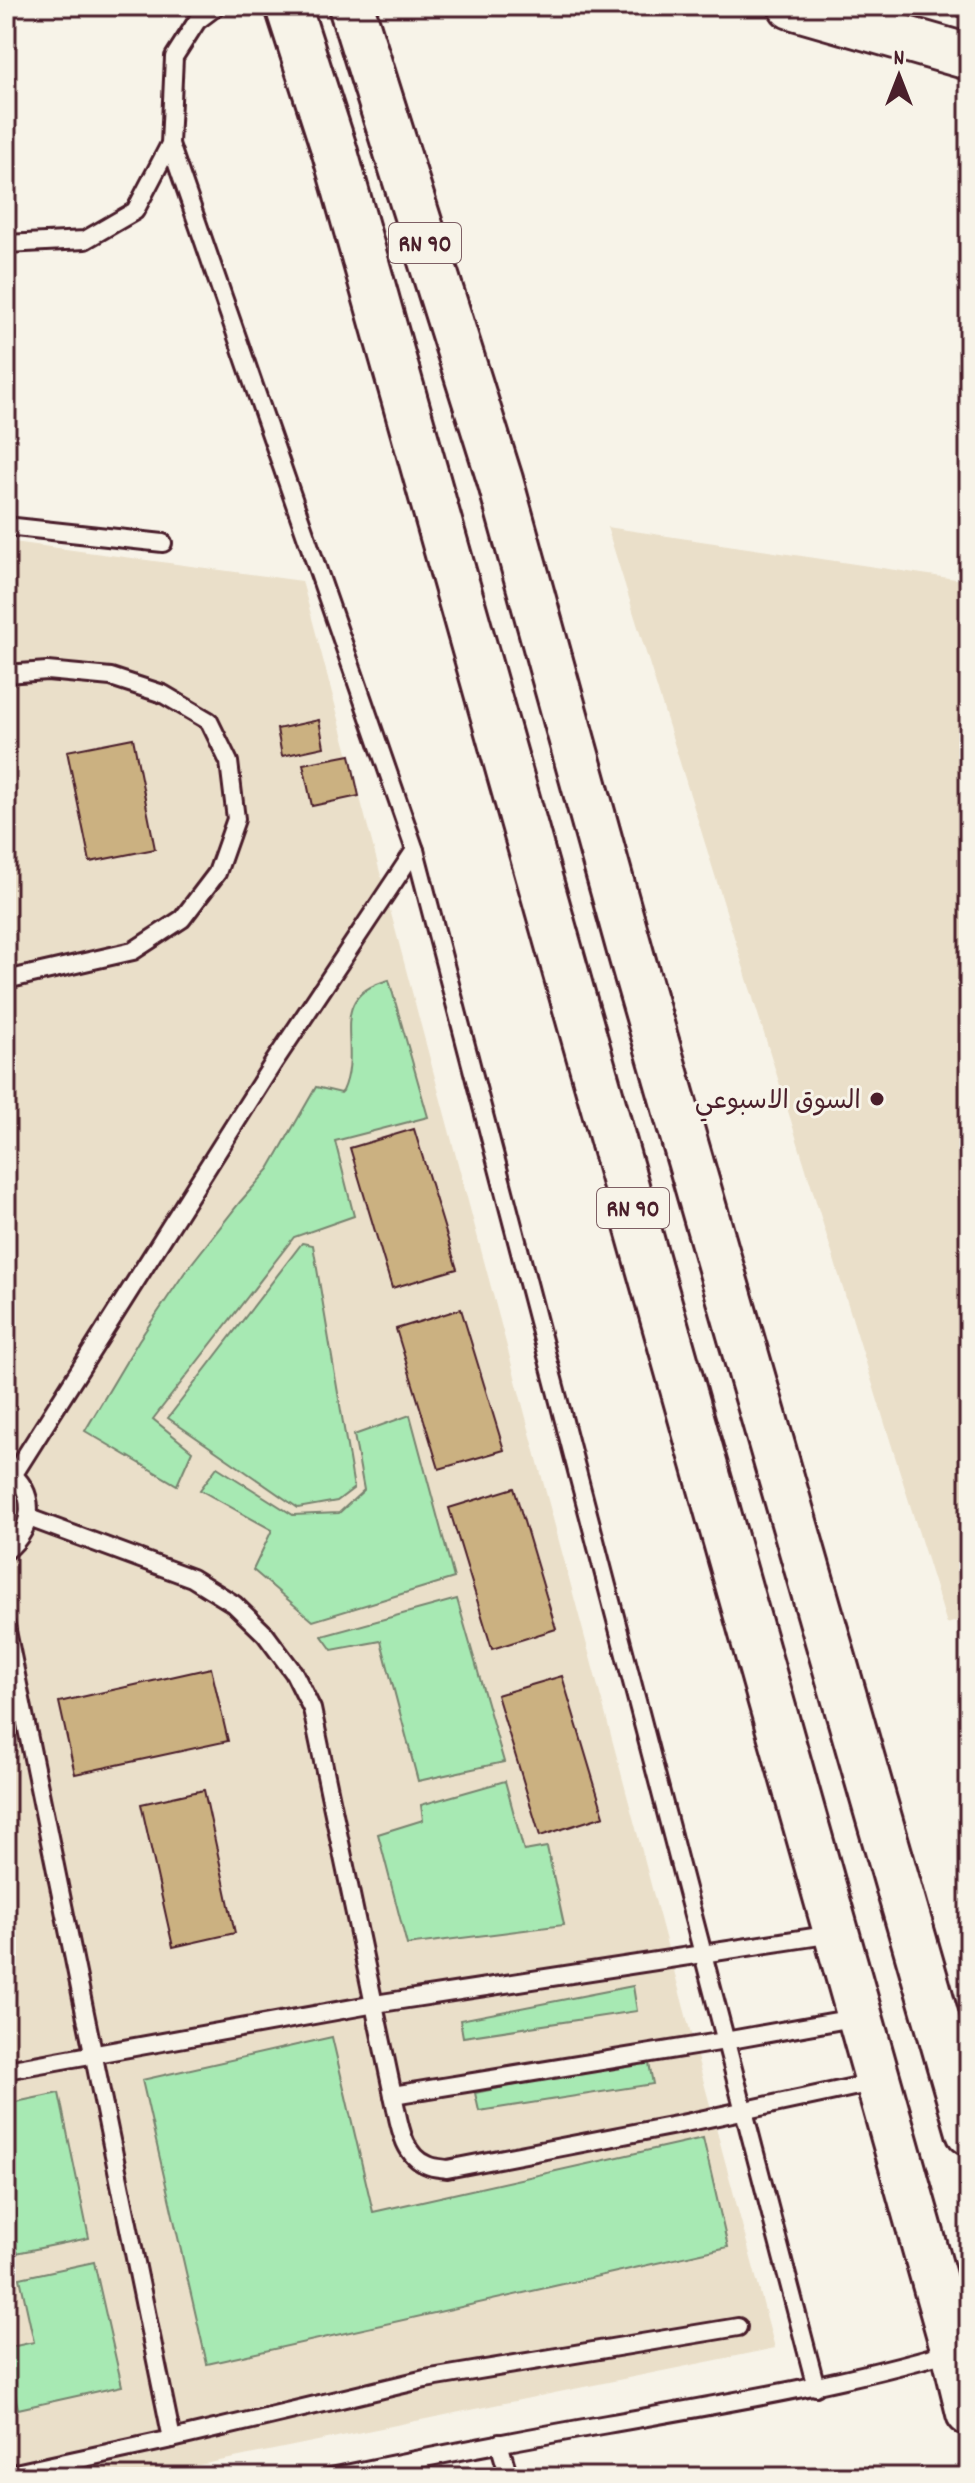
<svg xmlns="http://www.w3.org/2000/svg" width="975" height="2483" font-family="Dekko,'Playpen Sans Arabic',sans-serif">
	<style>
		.built { fill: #eadfc9 }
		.green { fill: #a7e9b3; stroke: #78846f; stroke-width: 2 }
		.building { fill: #cbb181; stroke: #4a1f2b; stroke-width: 2 }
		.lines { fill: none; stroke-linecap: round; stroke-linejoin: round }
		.lane-casing { stroke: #4a1f2b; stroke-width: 22 }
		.highway-casing { stroke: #4a1f2b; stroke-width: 50 }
		.lane { stroke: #f7f3e8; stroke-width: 16 }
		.highway { stroke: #f7f3e8; stroke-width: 44 }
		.poi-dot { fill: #4a1f2b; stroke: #f7f3e8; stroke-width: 3 }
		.labels { text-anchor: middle; stroke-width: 6; stroke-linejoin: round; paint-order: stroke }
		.shield { fill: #f7f3e8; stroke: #7e5f64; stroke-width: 2 }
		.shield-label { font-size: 24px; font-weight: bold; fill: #4a1f2b }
		.poi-label { font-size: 26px; fill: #4a1f2b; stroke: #f7f3e8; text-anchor: end }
	</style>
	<rect width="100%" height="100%" fill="#f7f3e8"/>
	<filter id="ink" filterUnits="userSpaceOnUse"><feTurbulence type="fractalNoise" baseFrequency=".0125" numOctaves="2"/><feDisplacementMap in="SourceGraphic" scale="16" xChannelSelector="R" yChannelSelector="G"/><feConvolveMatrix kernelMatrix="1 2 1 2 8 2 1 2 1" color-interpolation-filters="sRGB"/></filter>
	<g filter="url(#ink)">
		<g class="built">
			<polygon points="607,527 969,581 969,1617 947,1624"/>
			<polygon points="6,541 302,581 775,2348 141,2477 6,2477"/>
		</g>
		<g class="green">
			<path d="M389,980L428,1117L335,1141L354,1216L294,1237L153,1419L192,1451L177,1485L85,1431L139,1340L185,1272L240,1202L269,1169L316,1087L341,1093L343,1091C364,1045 323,997 389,980Z"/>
			<polygon points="302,1243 313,1245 354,1488 337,1501 298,1508 168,1418"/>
			<polygon points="410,1415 454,1578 313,1621 253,1570 272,1530 200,1490 217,1467 293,1515 339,1513 364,1490 354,1435"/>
			<polygon points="457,1599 504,1762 418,1781 381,1641 332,1650 322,1636"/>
			<polygon points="505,1781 524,1851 547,1847 564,1925 407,1945 378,1834 423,1820 421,1805"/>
			<polygon points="633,1986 637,2011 463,2037 460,2020"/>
			<polygon points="332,2037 373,2212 703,2138 728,2247 207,2364 142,2080"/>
			<polygon points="648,2058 653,2084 479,2111 475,2093"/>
			<polygon points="59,2093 89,2238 16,2253 6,2203 6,2104"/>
			<polygon points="94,2262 122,2386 18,2409 6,2348 34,2342 20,2278"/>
		</g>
		<g class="building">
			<polygon points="319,720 324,747 282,756 277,729"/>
			<polygon points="133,738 155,849 90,862 67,751"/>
			<polygon points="350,755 359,796 312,806 303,764"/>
			<polygon points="414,1129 457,1269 392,1288 350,1148"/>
			<polygon points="461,1309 504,1450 439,1469 396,1329"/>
			<polygon points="514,1488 556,1629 492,1649 449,1508"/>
			<polygon points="211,1668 228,1741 75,1774 59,1702"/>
			<polygon points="562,1676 604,1816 540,1836 497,1695"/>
			<polygon points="204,1790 235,1933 173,1947 141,1804"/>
		</g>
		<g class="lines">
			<g class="lane-casing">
				<g id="lane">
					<polyline points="170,144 415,850 816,2387"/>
					<polyline points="6,244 85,240 135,211 170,144 174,57 197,21 217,6"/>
					<polyline points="6,526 163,543"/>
					<polyline points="6,674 47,671 111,677 163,694 209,721 229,762 236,819 217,873 182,919 133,951 6,980"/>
					<polyline points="14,1474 274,1062 415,850"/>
					<path d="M29,1518L192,1578L234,1604L265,1634L294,1673L312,1709L393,2095C399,2119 401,2155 427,2165C433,2168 441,2168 447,2169L676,2125L877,2082"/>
					<path d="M6,1551C35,1528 38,1491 6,1469"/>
					<polyline points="6,1626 172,2439"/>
					<polyline points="6,2070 375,2004 833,1934"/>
					<polyline points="393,2095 725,2041 859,2017"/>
					<polyline points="499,2443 509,2477"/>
					<polyline points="6,2475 172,2439 425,2379 738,2327"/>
					<path d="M331,2477C423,2458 515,2440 607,2424C725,2403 838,2385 953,2351"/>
				</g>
			</g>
			<g class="highway-casing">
				<g id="highway">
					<polyline points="288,6 334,149 954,2351 969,2413"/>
					<polyline points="351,6 500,480 632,958 969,2132"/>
					<polyline points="791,6 969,57"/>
				</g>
			</g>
			<use href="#lane" class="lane"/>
			<use href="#highway" class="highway"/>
		</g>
	</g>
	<circle class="poi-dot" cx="877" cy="1099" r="8"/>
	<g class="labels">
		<g class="shield">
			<rect x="389" y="223" width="72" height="40" rx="6"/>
			<rect x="597" y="1188" width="72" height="40" rx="6"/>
		</g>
		<g class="shield-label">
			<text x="425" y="251">RN 90</text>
			<text x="633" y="1216">RN 90</text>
		</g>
		<g class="poi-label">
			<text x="861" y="1108">السوق الاسبوعي</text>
		</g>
	</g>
	<rect width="975" height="2483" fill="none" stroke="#f7f3e8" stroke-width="32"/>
	<rect x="16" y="16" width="943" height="2451" fill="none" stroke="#4a1f2b" stroke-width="3" filter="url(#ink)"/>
	<g transform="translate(899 76)" stroke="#f7f3e8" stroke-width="6" paint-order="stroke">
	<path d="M0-6L14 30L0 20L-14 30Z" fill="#4a1f2b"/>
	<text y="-12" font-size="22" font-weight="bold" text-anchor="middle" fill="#4a1f2b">N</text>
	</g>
</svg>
